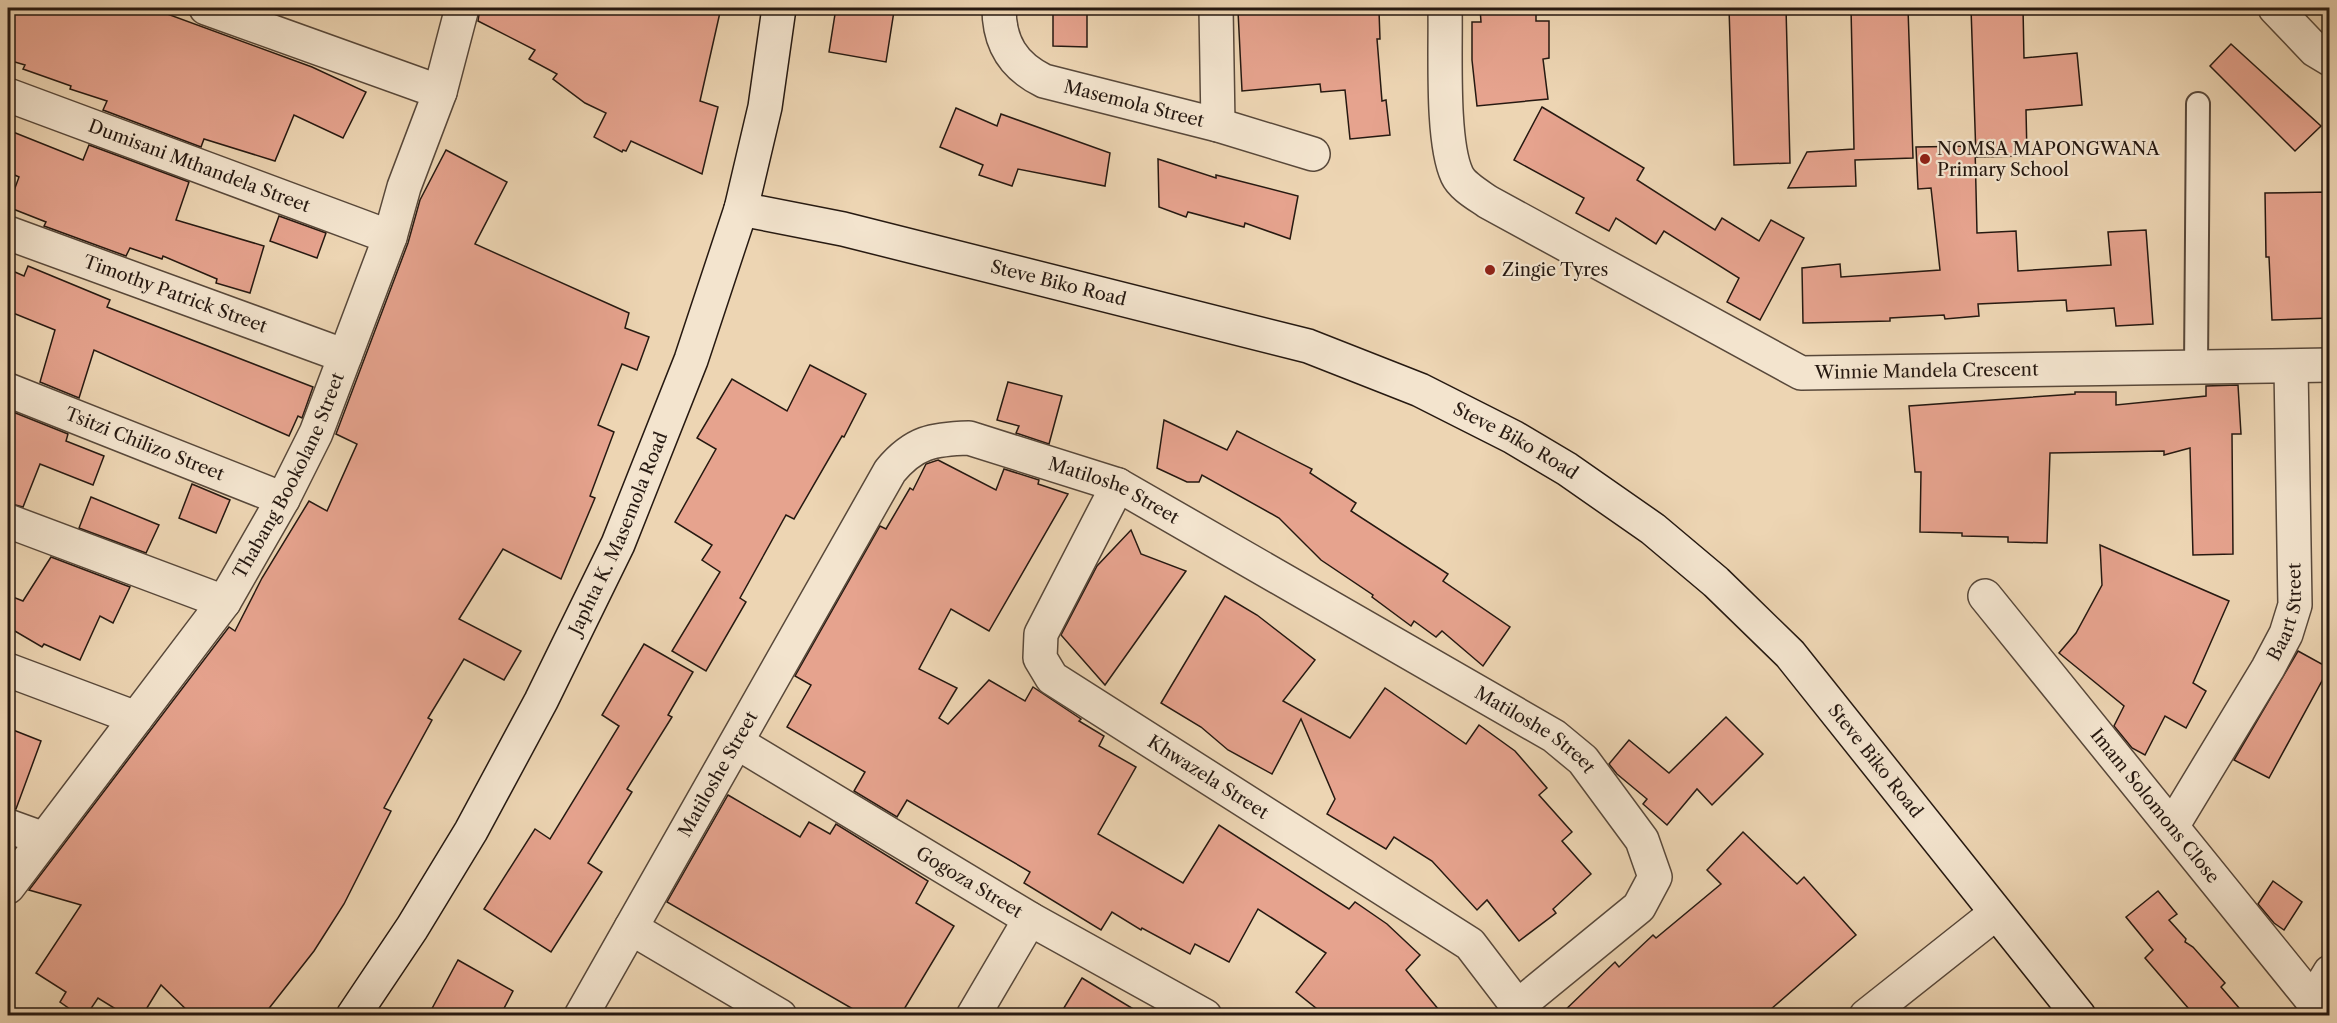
<svg xmlns="http://www.w3.org/2000/svg" width="2337" height="1023" font-family="'Libre Caslon Text',serif">
	<style>
		.building { fill: #e6a38e; stroke: #261911; stroke-width: 1.5 }
		.lines { fill: none; stroke-linecap: round; stroke-linejoin: round }
		.lane-casing { stroke: #58483a; stroke-width: 26 }
		.street-casing { stroke: #58483a; stroke-width: 36 }
		.secondary-casing { stroke: #261911; stroke-width: 36 }
		.lane { stroke: #f3e4ce; stroke-width: 22 }
		.street { stroke: #f3e4ce; stroke-width: 33 }
		.secondary { stroke: #f3e4ce; stroke-width: 33 }
		.poi-dot { fill: #8f2418; stroke: #f3e4ce; stroke-width: 2 }
		.labels { text-anchor: middle; stroke-width: 4.5; stroke-linejoin: round; paint-order: stroke }
		.street-label { font-size: 18px; fill: #261911; stroke: #f3e4ce }
		.poi-label { font-size: 18px; fill: #261911; stroke: #f3e4ce; text-anchor: start }
	</style>
	<rect width="100%" height="100%" fill="#edd5b3"/>
	<filter id="stains"><feTurbulence type="fractalNoise" baseFrequency=".00333" numOctaves="4"/><feColorMatrix values="0 0 0 0 .2 0 0 0 0 .09 0 0 0 0 .02 0 0 0 .5 -.17"/></filter>
	<radialGradient id="worn" r=".72"><stop offset=".6" stop-color="#630" stop-opacity="0"/><stop offset="1" stop-color="#630" stop-opacity=".3"/></radialGradient>
	<g class="building">
		<polygon points="8,8 151,8 312,67 366,92 343,138 294,115 275,161 204,139 201,147 103,110 107,101 70,89 71,86 23,69 25,65 8,60"/>
		<polygon points="480,8 721,8 700,101 718,107 702,174 631,141 626,151 623,150 622,152 594,137 606,113 585,103 553,79 557,74 529,59 535,50 478,21"/>
		<polygon points="836,8 876,8 894,11 886,62 829,52"/>
		<polygon points="1053,8 1087,8 1087,47 1053,46"/>
		<polygon points="1285,8 1285,14 1379,11 1380,39 1377,39 1382,101 1386,100 1390,135 1350,139 1345,90 1321,92 1320,84 1242,91 1238,11"/>
		<polygon points="1480,8 1536,8 1536,21 1549,21 1549,58 1543,59 1548,99 1477,106 1472,60 1472,22 1481,22"/>
		<polygon points="1729,8 1786,8 1790,163 1734,165"/>
		<polygon points="1851,8 1908,8 1913,158 1855,160 1856,186 1788,188 1807,152 1854,149"/>
		<polygon points="1971,8 2023,8 2024,58 2077,53 2082,105 2026,110 2027,156 1976,157"/>
		<polygon points="2231,44 2321,126 2295,151 2210,66"/>
		<polygon points="1542,107 1644,168 1637,180 1715,230 1722,218 1759,241 1771,220 1804,238 1760,320 1727,302 1739,278 1664,231 1656,244 1616,218 1609,231 1576,213 1584,198 1514,160"/>
		<polygon points="956,108 997,126 1001,114 1110,153 1105,186 1018,169 1012,186 979,175 983,165 940,147"/>
		<polygon points="8,130 83,160 89,145 189,182 176,220 264,246 250,293 216,283 217,279 163,256 162,259 130,248 126,256 44,226 46,222 8,207 19,177 8,172"/>
		<polygon points="1975,146 1977,233 2016,231 2018,271 2111,265 2108,232 2146,230 2153,324 2116,326 2114,308 2067,311 2066,300 1978,304 1979,316 1945,319 1944,315 1890,318 1890,321 1803,323 1802,268 1840,264 1841,277 1940,270 1931,188 1918,189 1916,147"/>
		<polygon points="446,150 507,182 475,244 629,313 625,328 649,337 637,370 622,364 598,425 614,432 590,496 595,498 561,579 503,549 459,619 521,651 504,680 464,659 428,718 432,720 384,808 391,811 344,904 314,951 263,1016 193,1016 161,985 142,1016 127,1016 98,998 86,1016 80,1016 60,1002 66,992 36,973 81,905 29,890 229,627 235,631 262,578 309,501 327,511 357,444 336,434 408,243 420,200"/>
		<polygon points="1158,159 1216,178 1216,175 1298,196 1290,239 1245,223 1244,227 1188,212 1186,217 1159,207"/>
		<polygon points="2330,192 2330,318 2272,320 2269,257 2266,257 2265,193"/>
		<polygon points="279,216 326,233 317,258 270,241"/>
		<polygon points="28,266 110,300 107,307 313,387 302,418 298,416 289,436 94,350 79,398 40,382 55,330 8,311 8,269 24,276"/>
		<polygon points="810,365 866,394 844,437 842,436 794,519 786,515 740,598 746,602 706,671 672,651 720,572 702,560 712,545 675,522 716,449 697,438 732,379 787,411"/>
		<polygon points="1008,382 1062,396 1049,444 1016,433 1019,426 997,420"/>
		<polygon points="2238,385 2241,434 2232,434 2233,554 2193,555 2190,448 2164,455 2164,451 2050,453 2047,543 2008,542 2008,537 1962,536 1962,533 1920,532 1921,472 1915,472 1909,406 2075,394 2075,392 2116,392 2116,405 2206,396 2206,386"/>
		<polygon points="8,410 68,434 66,441 104,456 93,485 40,464 23,507 8,503"/>
		<polygon points="1164,420 1227,450 1237,431 1312,469 1310,473 1356,503 1351,511 1448,574 1443,581 1510,627 1483,666 1442,631 1436,637 1414,621 1411,626 1372,597 1373,595 1321,560 1279,518 1202,475 1199,482 1187,482 1157,468"/>
		<polygon points="938,460 996,490 1004,469 1039,480 1038,484 1068,494 989,631 951,609 919,669 957,688 939,718 948,724 989,680 1025,701 1033,687 1081,719 1079,721 1104,736 1099,746 1136,767 1098,834 1183,883 1219,825 1349,909 1355,902 1387,924 1420,955 1406,970 1444,1016 1326,1016 1296,992 1326,953 1258,909 1229,962 1195,944 1190,954 1142,928 1141,930 1112,912 1101,930 1024,883 1030,872 907,800 897,817 854,791 865,772 787,727 811,685 795,676 880,526 886,529 910,488 913,490 926,464"/>
		<polygon points="192,484 230,500 216,533 179,518"/>
		<polygon points="91,497 159,525 146,553 79,528"/>
		<polygon points="1131,530 1141,554 1186,571 1105,685 1061,635 1097,566"/>
		<polygon points="2100,545 2229,601 2193,683 2206,691 2186,728 2165,716 2145,755 2132,748 2114,726 2124,706 2059,653 2076,633 2102,585"/>
		<polygon points="51,557 130,587 113,623 100,616 80,660 44,644 42,647 8,627 8,595 23,601"/>
		<polygon points="1225,596 1257,615 1315,660 1283,701 1350,738 1385,688 1466,744 1479,725 1515,751 1547,788 1539,795 1572,832 1562,841 1591,874 1553,909 1556,913 1519,941 1487,900 1477,910 1432,861 1394,837 1386,849 1327,814 1335,799 1301,719 1272,774 1228,750 1201,727 1161,703"/>
		<polygon points="644,644 693,672 668,715 672,717 627,789 632,792 588,863 602,872 551,952 484,909 535,829 550,839 619,726 602,715"/>
		<polygon points="2298,651 2329,668 2269,778 2234,760"/>
		<polygon points="1726,717 1763,754 1712,805 1697,789 1667,825 1643,804 1647,799 1617,774 1609,764 1629,740 1669,773"/>
		<polygon points="8,728 41,741 16,809 8,808"/>
		<polygon points="728,795 800,837 809,822 830,834 836,824 928,881 916,903 954,926 900,1016 865,1016 667,902"/>
		<polygon points="1743,832 1797,884 1804,877 1856,935 1763,1016 1559,1016 1615,962 1619,967 1653,935 1656,938 1721,884 1707,870"/>
		<polygon points="2273,881 2302,902 2284,930 2274,923 2258,904"/>
		<polygon points="2158,891 2177,914 2169,920 2186,939 2185,942 2193,947 2225,983 2221,987 2246,1016 2195,1016 2145,958 2153,950 2126,917"/>
		<polygon points="458,960 513,991 500,1016 428,1016"/>
		<polygon points="1082,978 1145,1016 1059,1016"/>
	</g>
	<g class="lines">
		<g class="lane-casing">
			<polyline id="lane" points="2196,368 2198,104"/>
		</g>
		<g class="street-casing">
			<g id="street">
				<polyline points="206,8 440,92"/>
				<path id="s1" d="M999,8C999,43 1013,66 1044,81L1218,125L1313,154"/>
				<polyline points="1216,8 1218,125"/>
				<path id="s2" d="M1445,8C1446,48 1441,141 1457,175C1462,186 1478,195 1488,202L1801,373L2330,365"/>
				<polyline points="2275,8 2315,50 2330,59"/>
				<path id="s3" d="M8,95L390,237"/>
				<path id="s4" d="M8,233L345,356"/>
				<path id="s5" d="M8,390L283,499"/>
				<path id="s6" d="M1118,485L1041,634L1040,658L1052,678L1470,944L1525,1016"/>
				<polyline points="8,521 224,602"/>
				<path id="s7" d="M1985,596L2325,1016"/>
				<polyline points="8,670 136,718"/>
				<path id="s8" d="M738,743L1030,919L1205,1016"/>
				<path id="s9" d="M2173,825L2268,668L2286,634L2295,605L2291,367"/>
				<polyline points="8,826 44,839"/>
				<path id="s10" d="M8,887L224,602L283,499L316,433L390,237L404,187L440,92L462,8"/>
				<polyline points="631,928 780,1016"/>
				<polyline points="2313,1000 2330,972"/>
				<path id="s11" d="M581,1016L890,471C914,442 933,439 969,438L1118,485L1554,736L1583,760L1642,840L1655,877L1639,907L1518,1006"/>
				<polyline points="973,1016 1030,919"/>
				<polyline points="1866,1016 1996,913"/>
			</g>
		</g>
		<g class="secondary-casing">
			<g id="secondary">
				<path id="s12" d="M741,209L843,229L1308,346L1420,390L1513,437L1567,469L1653,529L1716,582L1790,654L2079,1016"/>
				<path id="s13" d="M353,1016L412,928L471,831L541,701L618,544L691,360L741,209L765,107L779,8"/>
			</g>
		</g>
		<use href="#lane" class="lane"/>
		<use href="#street" class="street"/>
		<use href="#secondary" class="secondary"/>
	</g>
	<g class="poi-dot">
		<circle cx="1925" cy="159" r="6"/>
		<circle cx="1490" cy="270" r="6"/>
	</g>
	<g class="labels">
		<g class="street-label">
			<text dy="6" stroke="none"><textPath href="#s1" startOffset="184">Masemola Street</textPath></text>
			<text dy="6" stroke="none"><textPath href="#s3" startOffset="204">Dumisani Mthandela Street</textPath></text>
			<text dy="6" stroke="none"><textPath href="#s12" startOffset="326">Steve Biko Road</textPath></text>
			<text dy="6" stroke="none"><textPath href="#s4" startOffset="178">Timothy Patrick Street</textPath></text>
			<text dy="6" stroke="none"><textPath href="#s2" startOffset="692">Winnie Mandela Crescent</textPath></text>
			<text dy="6" stroke="none"><textPath href="#s12" startOffset="812">Steve Biko Road</textPath></text>
			<text dy="6" stroke="none"><textPath href="#s5" startOffset="147">Tsitzi Chilizo Street</textPath></text>
			<text dy="6" stroke="none"><textPath href="#s10" startOffset="500">Thabang Bookolane Street</textPath></text>
			<text dy="6" stroke="none"><textPath href="#s11" startOffset="870">Matiloshe Street</textPath></text>
			<text dy="6" stroke="none"><textPath href="#s13" startOffset="552">Japhta K. Masemola Road</textPath></text>
			<text dy="6" stroke="none"><textPath href="#s9" startOffset="244">Baart Street</textPath></text>
			<text dy="6" stroke="none"><textPath href="#s11" startOffset="1356">Matiloshe Street</textPath></text>
			<text dy="6" stroke="none"><textPath href="#s12" startOffset="1298">Steve Biko Road</textPath></text>
			<text dy="6" stroke="none"><textPath href="#s11" startOffset="278">Matiloshe Street</textPath></text>
			<text dy="6" stroke="none"><textPath href="#s6" startOffset="400">Khwazela Street</textPath></text>
			<text dy="6" stroke="none"><textPath href="#s7" startOffset="270">Imam Solomons Close</textPath></text>
			<text dy="6" stroke="none"><textPath href="#s8" startOffset="270">Gogoza Street</textPath></text>
		</g>
		<g class="poi-label">
			<text x="1937" y="155">NOMSA MAPONGWANA<tspan x="1937" dy="21">Primary School</tspan></text>
			<text x="1502" y="276">Zingie Tyres</text>
		</g>
	</g>
	<rect width="2337" height="1023" fill="none" stroke="#edd5b3" stroke-width="30"/>
	<rect x="9" y="9" width="2319" height="1005" fill="none" stroke="#261911" stroke-width="3"/>
	<rect x="15" y="15" width="2307" height="993" fill="none" stroke="#261911" stroke-width="1.5"/>
	<rect width="100%" height="100%" filter="url(#stains)"/>
	<rect width="100%" height="100%" fill="url(#worn)"/>
</svg>
